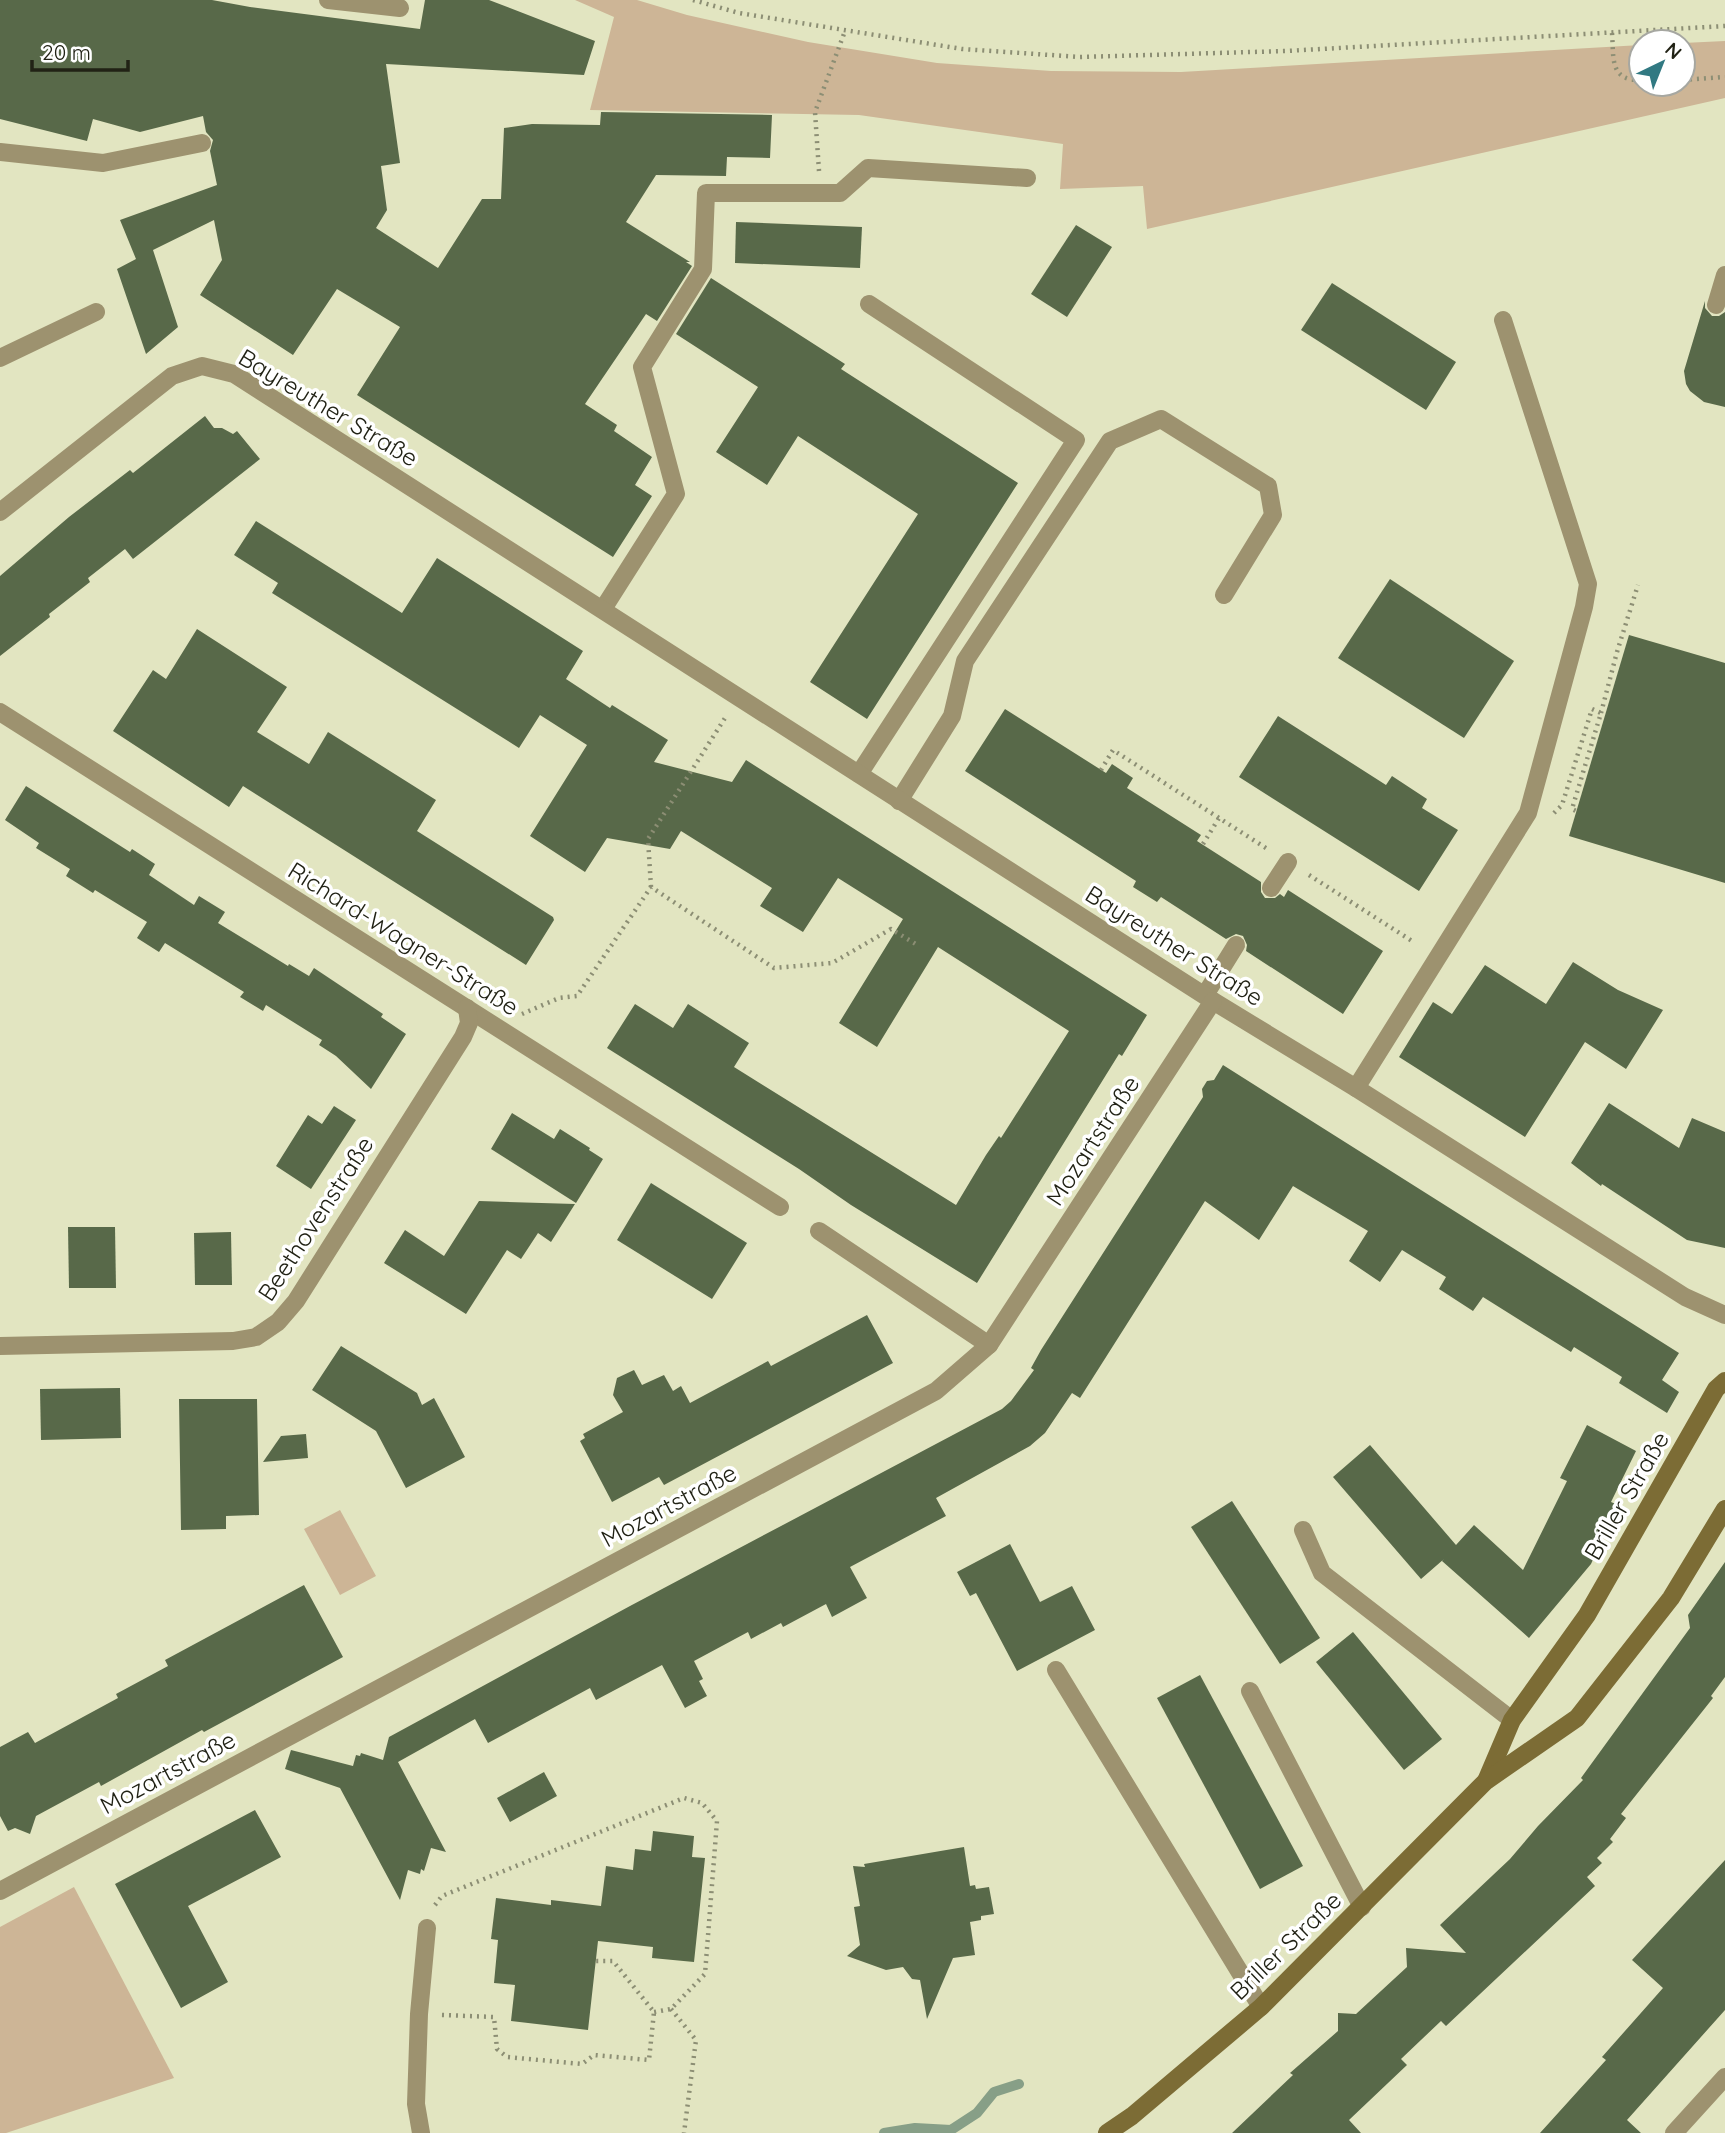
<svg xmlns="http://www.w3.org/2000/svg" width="1725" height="2133" font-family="Quicksand,sans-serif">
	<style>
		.green { fill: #cdb596 }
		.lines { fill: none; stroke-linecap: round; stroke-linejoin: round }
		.stream { stroke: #879f87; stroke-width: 10 }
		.building { fill: #586949 }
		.path { stroke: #8c8e74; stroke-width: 4.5; stroke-dasharray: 2 5; stroke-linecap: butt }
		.service { stroke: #9d926f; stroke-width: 18 }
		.minor { stroke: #9d926f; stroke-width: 18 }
		.secondary { stroke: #7c6c35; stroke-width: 18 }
		.labels { text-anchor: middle; stroke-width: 7; stroke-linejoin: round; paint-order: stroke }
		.street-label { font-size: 24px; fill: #212215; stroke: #fff }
	</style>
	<rect width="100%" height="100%" fill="#e2e5c1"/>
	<g class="green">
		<polygon points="575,0 637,0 687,15 808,42 937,63 1051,71 1181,72 1641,45 1641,84 1683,84 1683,43 1725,41 1725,98 1147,229 1143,186 1060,189 1063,144 859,115 590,110 614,17"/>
		<polygon points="340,1510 376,1576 340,1595 304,1529"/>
		<polygon points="74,1887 174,2078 6,2133 0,2133 0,1927"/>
	</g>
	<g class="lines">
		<polyline class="stream" points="884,2133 915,2128 951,2130 977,2113 994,2092 1019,2084"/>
	</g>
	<g class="building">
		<polygon points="0,0 212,0 250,7 420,29 425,0 489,0 595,41 584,75 386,64 400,163 381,166 387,210 376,228 438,268 482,199 501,199 504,128 532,124 600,125 601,112 772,115 770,158 727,157 726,176 656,175 626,222 690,262 686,262 692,266 657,321 646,314 585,404 617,425 614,431 652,457 635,485 652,496 613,557 357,395 400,327 337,289 293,355 200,295 222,260 214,220 153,250 178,327 146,354 117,269 136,259 120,220 217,185 210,151 213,140 206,132 203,116 140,132 93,119 87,141 0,119"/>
		<polygon points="736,222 862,227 860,268 735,263"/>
		<polygon points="1076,225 1112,247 1067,317 1031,294"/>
		<polygon points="711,278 845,364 841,369 1018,483 867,719 810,682 918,514 798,436 767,485 716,452 758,387 676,334"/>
		<polygon points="1332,283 1456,362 1426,410 1301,330"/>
		<polygon points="1705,301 1705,308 1712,316 1719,316 1725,312 1725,407 1704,402 1690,391 1686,384 1684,371"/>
		<polygon points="205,416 214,428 222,428 233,434 237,431 260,459 133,559 125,549 88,578 90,582 49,614 50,617 0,656 0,576 69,517 130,470 133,473"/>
		<polygon points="256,521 402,613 437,558 583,651 566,679 610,708 612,705 668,740 654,762 732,782 746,760 1147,1015 1122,1056 1119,1054 977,1283 851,1205 799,1169 607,1048 635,1004 673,1028 688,1004 749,1043 734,1067 956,1205 986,1155 999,1136 1001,1138 1069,1031 938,947 877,1047 839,1023 903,919 838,878 803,932 760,906 772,888 681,831 670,849 607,838 585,872 530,836 587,745 540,715 519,748 272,593 278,583 234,555"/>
		<polygon points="1390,579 1514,661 1464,738 1338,658"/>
		<polygon points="197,629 287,687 257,732 309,764 328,732 436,800 417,831 553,917 554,920 526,965 243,786 229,807 113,731 153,670 166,679"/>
		<polygon points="1629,635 1725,663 1725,883 1569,836"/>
		<polygon points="1005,709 1106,773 1112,764 1133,778 1127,788 1201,835 1197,841 1261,882 1261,892 1265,898 1275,898 1280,894 1284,897 1288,890 1383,951 1343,1014 1246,951 1247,945 1243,936 1236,934 1226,939 1161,897 1157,902 1133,887 1136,881 965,771"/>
		<polygon points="1278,716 1386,785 1392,776 1427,799 1422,808 1458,830 1419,891 1239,777"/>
		<polygon points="26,786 130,852 132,849 155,864 149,875 194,905 199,896 225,912 218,923 288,966 289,964 309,976 314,968 383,1014 381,1017 406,1034 371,1089 336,1056 319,1045 322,1040 266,1005 263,1011 240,997 244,992 165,943 159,952 137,938 147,922 95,890 93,893 66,876 70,869 36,848 39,843 5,820"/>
		<polygon points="1573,962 1618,990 1663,1010 1626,1069 1585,1042 1525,1137 1399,1057 1433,1002 1452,1014 1485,965 1546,1004"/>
		<polygon points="1223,1065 1679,1353 1662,1380 1679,1392 1667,1413 1619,1383 1622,1377 1574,1347 1571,1352 1483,1297 1473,1311 1439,1289 1446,1277 1402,1250 1380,1282 1349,1261 1368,1231 1293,1186 1259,1240 1205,1201 1080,1398 1072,1393 1045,1433 1030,1446 936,1498 946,1516 850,1567 867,1598 832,1617 826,1604 783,1627 781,1623 751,1639 748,1632 694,1661 703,1679 699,1681 707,1696 685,1708 662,1665 596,1700 590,1688 488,1743 475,1719 398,1762 446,1852 431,1848 424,1871 421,1869 420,1874 408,1870 400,1900 340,1788 285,1769 291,1750 353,1766 356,1755 360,1756 361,1753 383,1760 389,1737 630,1606 1002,1409 1011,1401 1034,1370 1031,1368 1041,1350 1203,1097 1202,1089 1207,1081 1214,1080"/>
		<polygon points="1609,1103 1679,1148 1692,1118 1725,1132 1725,1248 1687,1240 1602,1184 1601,1186 1571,1163"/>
		<polygon points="334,1106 356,1120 311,1189 276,1166 308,1115 322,1124"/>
		<polygon points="512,1113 554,1139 560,1129 590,1148 589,1150 603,1159 576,1203 491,1149"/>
		<polygon points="651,1183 747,1243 712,1299 617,1240"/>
		<polygon points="479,1201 575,1204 551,1242 538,1233 521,1259 507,1250 466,1314 384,1263 405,1230 444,1256"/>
		<polygon points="68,1227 115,1227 116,1288 69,1288"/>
		<polygon points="231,1232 232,1285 195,1285 194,1233"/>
		<polygon points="867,1315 893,1363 664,1485 659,1477 612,1502 580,1441 585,1438 583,1434 623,1412 613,1395 617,1378 634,1370 642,1385 664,1375 673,1391 681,1386 690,1403 768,1361 771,1366"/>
		<polygon points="341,1346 417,1393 422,1405 434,1398 465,1457 406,1488 376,1431 312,1390"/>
		<polygon points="120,1388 121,1438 41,1440 40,1389"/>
		<polygon points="179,1399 257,1399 259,1515 226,1516 226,1529 181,1530"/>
		<polygon points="1587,1425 1636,1451 1611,1502 1618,1505 1591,1564 1529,1638 1442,1561 1444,1559 1421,1579 1333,1477 1370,1445 1456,1545 1474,1525 1523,1570 1567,1481 1560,1478"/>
		<polygon points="306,1434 308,1458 263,1462 281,1436"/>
		<polygon points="1232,1501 1320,1638 1280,1664 1191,1527"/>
		<polygon points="1010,1544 1040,1602 1072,1586 1095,1630 1017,1671 976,1593 970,1596 957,1572"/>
		<polygon points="1725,1562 1725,1677 1711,1696 1713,1698 1621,1814 1626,1818 1610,1839 1613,1842 1597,1858 1602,1863 1587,1877 1595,1886 1446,2026 1441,2021 1401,2059 1407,2065 1349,2120 1361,2133 1232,2133 1293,2075 1290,2073 1338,2031 1338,2013 1356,2014 1407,1967 1406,1948 1466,1953 1440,1925 1510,1859 1538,1826 1583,1780 1581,1778 1690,1628 1688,1615"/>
		<polygon points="304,1585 343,1657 204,1732 202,1730 101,1786 99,1782 36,1816 30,1834 15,1828 8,1831 0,1816 0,1747 28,1732 35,1743 118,1698 116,1694 168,1666 165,1660"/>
		<polygon points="1353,1632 1442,1739 1404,1770 1316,1662"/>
		<polygon points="1200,1675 1303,1866 1260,1889 1157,1698"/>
		<polygon points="544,1772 557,1796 510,1822 497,1798"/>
		<polygon points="255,1810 281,1857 188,1906 228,1982 181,2008 115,1884"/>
		<polygon points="653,1831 694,1836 692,1857 705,1858 694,1962 652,1958 653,1947 598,1941 588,2030 511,2021 515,1985 494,1983 498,1940 491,1939 496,1898 551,1905 551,1900 601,1906 606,1866 633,1870 635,1849 651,1851"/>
		<polygon points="964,1847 970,1886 975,1885 976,1889 989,1887 994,1914 981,1916 981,1920 970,1922 975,1955 953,1958 927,2019 920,1980 912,1979 903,1967 886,1970 847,1956 860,1945 854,1907 860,1906 853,1866 865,1867 864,1864"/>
		<polygon points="1725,1860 1725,2010 1627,2120 1641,2133 1540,2133 1606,2060 1602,2057 1663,1988 1632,1960"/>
	</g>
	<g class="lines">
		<g class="path">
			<polyline points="693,0 739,13 962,49 1080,57 1286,51 1725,26"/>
			<path d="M1612,33C1614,58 1609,81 1641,80"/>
			<polyline points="1683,80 1725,77"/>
			<polyline points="819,171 815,112 845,31"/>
			<polyline points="1601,713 1617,652 1638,585"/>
			<polyline points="1101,770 1113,750 1269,850"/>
			<polyline points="1554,813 1562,805 1592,709 1601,713 1572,809 1576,811"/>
			<polyline points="1203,844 1219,818"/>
			<polyline points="1309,875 1412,941"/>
			<polyline points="651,887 648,839 725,718"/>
			<polyline points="522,1014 559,998 577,996 651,887 774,968 832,963 891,929 919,946"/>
			<polyline points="435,1905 442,1896 684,1798 702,1803 717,1821 705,1974 671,2009 654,2012"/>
			<polyline points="671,2009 696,2040 684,2133"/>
			<polyline points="442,2015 494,2017 497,2049 507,2057 582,2064 594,2055 649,2060 654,2012 613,1961 596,1961"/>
		</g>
		<g class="service">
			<polyline points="328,0 400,8"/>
			<polyline points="0,152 103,163 202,143"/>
			<polyline points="1716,305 1725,275"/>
			<polyline points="0,358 96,312"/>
			<polyline points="603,609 676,494 642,367 703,269 706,193 840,193 868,168 1027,178"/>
			<polyline points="859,774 1076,440 869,304"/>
			<polyline points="899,801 952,716 965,661 1110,441 1161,419 1268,486 1273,515 1224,595"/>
			<polyline points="1271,888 1288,862"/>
			<polyline points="1205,995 1236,945"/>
			<polyline points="1356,1088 1528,813 1584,607 1588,584 1503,320"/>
			<polyline points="1303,1530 1322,1573 1512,1720"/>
			<polyline points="1056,1670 1261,2007"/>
			<polyline points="1250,1691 1362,1907"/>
			<polyline points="421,2133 416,2104 419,2014 427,1928"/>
		</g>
		<g class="minor">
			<polyline points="0,512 172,376 202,366 234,374 1213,1001 1356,1088 1685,1297 1725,1315"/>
			<polyline points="0,712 780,1207"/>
			<polyline points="819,1231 989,1345"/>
			<polyline points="0,1346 233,1341 256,1337 278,1322 296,1301 463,1037 469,1023 467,1008"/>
			<polyline points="0,1891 936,1391 989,1345 1213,1001"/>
			<polyline points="1674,2133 1725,2077"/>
		</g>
		<g class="secondary">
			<polyline points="1486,1781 1512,1720 1587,1615 1716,1389 1725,1381"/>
			<polyline points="1107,2133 1132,2116 1261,2007 1486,1781 1577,1718 1671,1598 1725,1509"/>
		</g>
	</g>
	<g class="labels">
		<g class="street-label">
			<text transform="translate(328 408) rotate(31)" y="8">Bayreuther Straße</text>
			<text transform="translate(403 939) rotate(32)" y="8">Richard-Wagner-Straße</text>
			<text transform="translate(1174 946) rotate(32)" y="8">Bayreuther Straße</text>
			<text transform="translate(1093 1141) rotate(-57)" y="8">Mozartstraße</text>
			<text transform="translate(316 1219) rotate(-57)" y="8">Beethovenstraße</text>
			<text transform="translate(1627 1496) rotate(-60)" y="8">Briller Straße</text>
			<text transform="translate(669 1506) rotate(-28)" y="8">Mozartstraße</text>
			<text transform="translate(168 1773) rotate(-28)" y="8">Mozartstraße</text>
			<text transform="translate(1286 1946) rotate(-44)" y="8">Briller Straße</text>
		</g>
	</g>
	<g transform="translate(1662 63) rotate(43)"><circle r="33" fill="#ffffff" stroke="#a6a7a1" stroke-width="2"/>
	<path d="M0-5L12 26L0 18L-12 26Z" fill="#317982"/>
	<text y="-10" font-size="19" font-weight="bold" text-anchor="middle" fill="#212215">N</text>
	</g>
	<path d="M32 60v10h96v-10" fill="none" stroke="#212215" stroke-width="3.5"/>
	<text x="42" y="60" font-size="21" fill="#212215" stroke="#ffffff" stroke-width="5" paint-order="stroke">20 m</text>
</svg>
